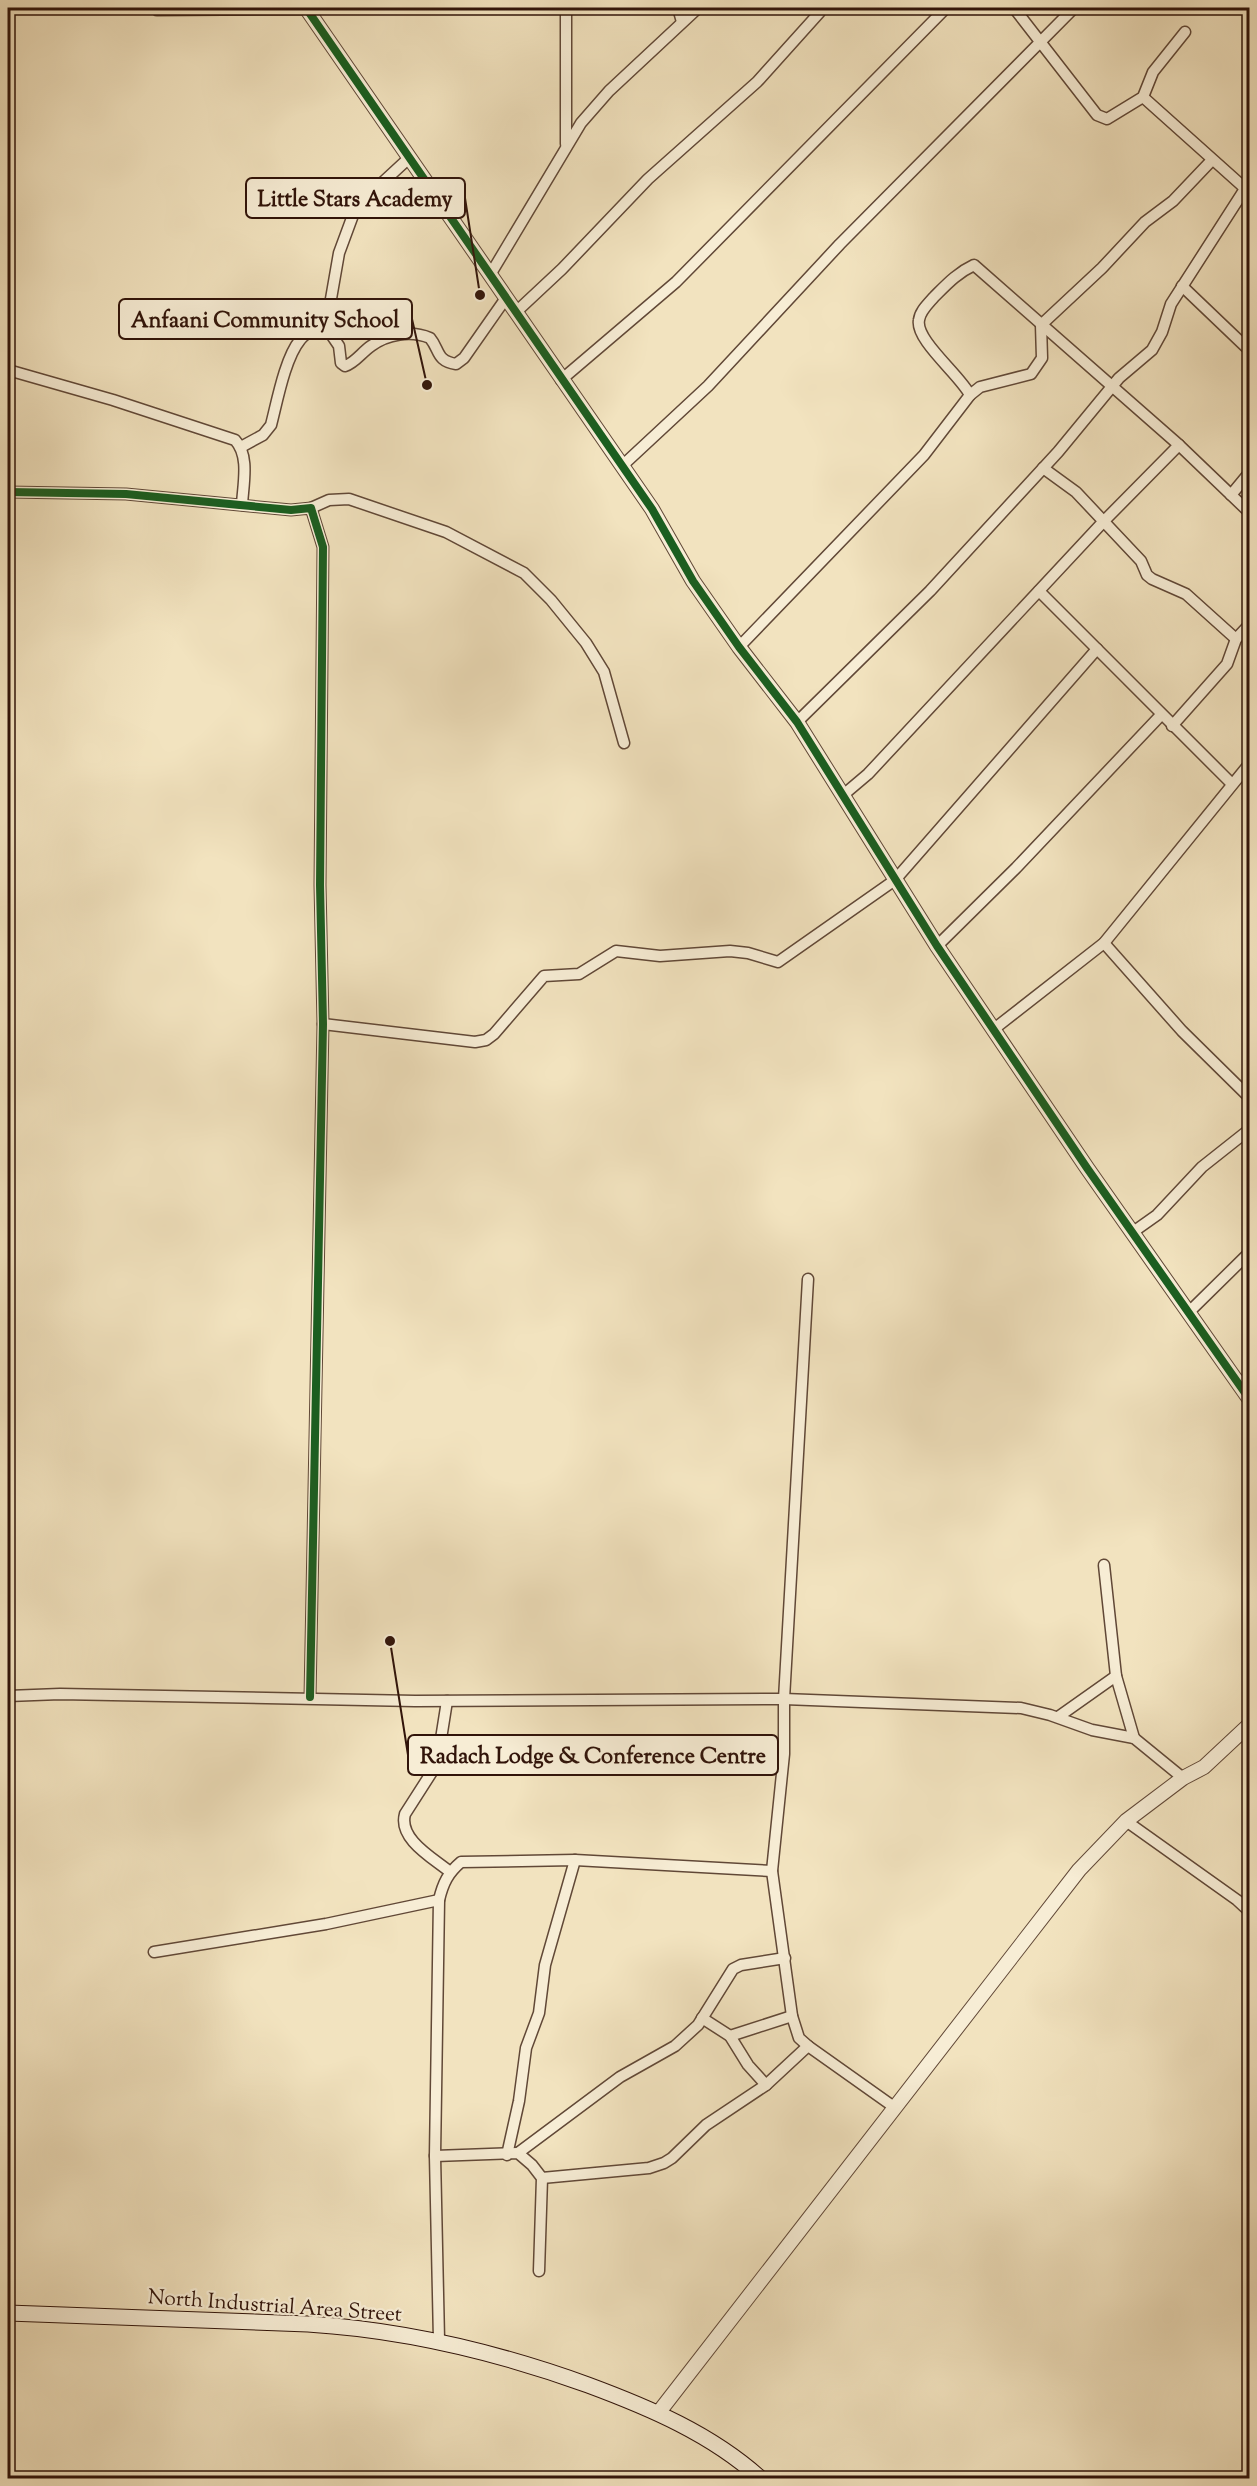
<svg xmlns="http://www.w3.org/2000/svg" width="1257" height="2486" font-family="'Sorts Mill Goudy',serif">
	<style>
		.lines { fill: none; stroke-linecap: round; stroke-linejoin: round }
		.minor-casing { stroke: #614837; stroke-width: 13 }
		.tertiary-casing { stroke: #614837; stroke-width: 16 }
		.secondary-casing { stroke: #31140a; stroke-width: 17 }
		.minor { stroke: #f7edd5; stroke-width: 10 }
		.tertiary { stroke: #f7edd5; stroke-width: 14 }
		.secondary { stroke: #f7edd5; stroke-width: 15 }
		.cycleway-casing { stroke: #f7edd5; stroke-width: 11 }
		.cycleway { stroke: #1b5e20; stroke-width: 8 }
		.labels { text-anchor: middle; stroke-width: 4.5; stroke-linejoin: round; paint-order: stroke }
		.street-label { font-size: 21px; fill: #31140a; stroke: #f7edd5 }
		.leader { fill: none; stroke: #31140a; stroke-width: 2 }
		.callout-dot { fill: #31140a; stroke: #f7edd5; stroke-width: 2 }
		.callout { fill: #f7edd5; stroke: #31140a; stroke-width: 2 }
		.callout-label { font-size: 22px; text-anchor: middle; font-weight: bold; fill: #31140a }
	</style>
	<rect width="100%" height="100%" fill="#f2e3bf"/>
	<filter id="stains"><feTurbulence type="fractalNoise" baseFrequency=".00333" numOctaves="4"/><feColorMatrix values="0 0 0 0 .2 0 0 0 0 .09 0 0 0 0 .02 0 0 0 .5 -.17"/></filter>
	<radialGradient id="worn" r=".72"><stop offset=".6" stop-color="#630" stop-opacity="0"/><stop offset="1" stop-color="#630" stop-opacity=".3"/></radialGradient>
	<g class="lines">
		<g class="minor-casing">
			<g id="minor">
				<polyline points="566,8 566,144"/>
				<polyline points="678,8 682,22"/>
				<polyline points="1014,8 1097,115 1107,119 1143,97 1153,72 1185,32"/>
				<polyline points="157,10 307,9"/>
				<polyline points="1143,97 1248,191"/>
				<polyline points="490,275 581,123 609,91 698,8"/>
				<polyline points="1182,286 1250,351"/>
				<polyline points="516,312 562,269 648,179 757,82 820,12"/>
				<path d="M324,324L339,346L341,363L345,366C355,363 362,352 371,346C387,334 411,330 430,338C440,350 436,361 456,364L464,358L506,298"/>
				<path d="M8,370L113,400L235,440C250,456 243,484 242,505"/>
				<polyline points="561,380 676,282 946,8"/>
				<polyline points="970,395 980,387 1031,374 1042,358 1041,325 1102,268 1145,222 1173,201 1212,160"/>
				<path d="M241,447L263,435L271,425C277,402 285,358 300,340C308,329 322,328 328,316L339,253L356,207L409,158"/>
				<polyline points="622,466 708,386 840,244 1074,8"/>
				<polyline points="1043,468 1076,492 1141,561 1147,575 1152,579 1186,594 1236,639"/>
				<polyline points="8,492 126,494 291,510 311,508 323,547 320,885 323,1024 310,1697"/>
				<polyline points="1231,495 1250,472"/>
				<polyline points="311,508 329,500 349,499 446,532 524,573 551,600 586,643 604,672 624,743"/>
				<polyline points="1039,591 1232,784"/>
				<path d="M739,647L924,455L970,395C960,375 915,340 919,320C920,311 928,304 934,297C947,284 957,273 974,265L1179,445L1250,513"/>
				<polyline points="797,722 930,591 1058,452 1119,378 1152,350 1162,332 1171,304 1250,181"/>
				<polyline points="1172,726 1227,664 1236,639 1250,624"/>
				<polyline points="842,796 868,774 1104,521 1179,445"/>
				<polyline points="1104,943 1182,1031 1250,1098"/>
				<polyline points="937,946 1016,868 1161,715"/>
				<polyline points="323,1024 475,1042 486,1040 494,1034 544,976 579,974 616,951 660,956 730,951 748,953 778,962 895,880 1097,649"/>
				<polyline points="994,1029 1104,943 1250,763"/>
				<polyline points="1133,1232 1157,1215 1202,1167 1250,1129"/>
				<polyline points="808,1279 784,1699 784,1754 772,1871 792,2016 799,2038 808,2046 894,2107"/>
				<polyline points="1189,1312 1250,1252"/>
				<polyline points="1239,1385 1250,1375"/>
				<polyline points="1104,1565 1116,1676 1134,1738"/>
				<polyline points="8,1696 60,1694 415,1701 784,1699 1021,1708 1050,1715 1092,1730 1134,1738 1183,1778"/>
				<path d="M447,1701L437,1764L405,1814C398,1839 433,1858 450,1872"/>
				<polyline points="1058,1717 1116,1676"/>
				<polyline points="1126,1821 1237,1900 1250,1912"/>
				<polyline points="154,1952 326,1924 439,1900"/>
				<polyline points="702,2018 730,2036 748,2065 766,2085"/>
				<polyline points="730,2036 792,2016"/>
				<polyline points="518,2153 620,2077 675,2046 698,2025 733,1969 741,1965 785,1958"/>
				<polyline points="507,2155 519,2101 526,2048 539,2013 545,1965 575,1860"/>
				<polyline points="435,2156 518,2153 532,2165 542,2178 539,2271"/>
				<polyline points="542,2178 649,2168 664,2163 672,2158 706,2125 766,2085 808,2046"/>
				<path d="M439,2340L435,2156L439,1900C443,1883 448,1873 461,1862L575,1860L772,1871"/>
			</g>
		</g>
		<g class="tertiary-casing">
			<g id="tertiary">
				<polyline points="306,8 652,509 693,581 739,647 797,722 937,946 1087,1168 1250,1400"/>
				<polyline points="659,2412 1079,1870 1126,1821 1183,1778 1204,1767 1250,1724"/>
			</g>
		</g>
		<g class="secondary-casing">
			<path id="secondary" d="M8,2313L308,2324C406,2330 497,2352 588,2385C650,2408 711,2434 760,2478"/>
		</g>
		<use href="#minor" class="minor"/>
		<use href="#tertiary" class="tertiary"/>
		<use href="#secondary" class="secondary"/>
		<g class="cycleway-casing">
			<g id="cycleway">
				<polyline points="306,8 652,509 693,581 739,647 797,722 937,946 1087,1168 1250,1400"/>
				<polyline points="8,492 126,494 291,510 311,508 323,547 320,885 323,1024 310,1697"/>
			</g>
		</g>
		<use href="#cycleway" class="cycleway"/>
	</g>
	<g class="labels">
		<g class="street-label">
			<text transform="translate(275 2305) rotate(4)" y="7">North Industrial Area Street</text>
		</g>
	</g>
	<path class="leader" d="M480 295L465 198M427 385L412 319M390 1641L408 1755"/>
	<g class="callout-dot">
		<circle cx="480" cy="295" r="6"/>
		<circle cx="427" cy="385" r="6"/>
		<circle cx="390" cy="1641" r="6"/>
	</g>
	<g class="callout">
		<rect x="246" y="178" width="219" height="40" rx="6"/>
		<rect x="119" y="299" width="293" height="40" rx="6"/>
		<rect x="408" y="1735" width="370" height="40" rx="6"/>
	</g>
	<g class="callout-label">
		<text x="355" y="206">Little Stars Academy</text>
		<text x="265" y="327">Anfaani Community School</text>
		<text x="593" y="1763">Radach Lodge &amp; Conference Centre</text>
	</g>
	<rect width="1257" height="2486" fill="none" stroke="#f2e3bf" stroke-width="30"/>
	<rect x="9" y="9" width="1239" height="2468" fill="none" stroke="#31140a" stroke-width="3"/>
	<rect x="15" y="15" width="1227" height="2456" fill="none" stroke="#31140a" stroke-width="1.5"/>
	<rect width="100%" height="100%" filter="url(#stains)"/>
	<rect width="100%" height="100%" fill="url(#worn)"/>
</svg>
